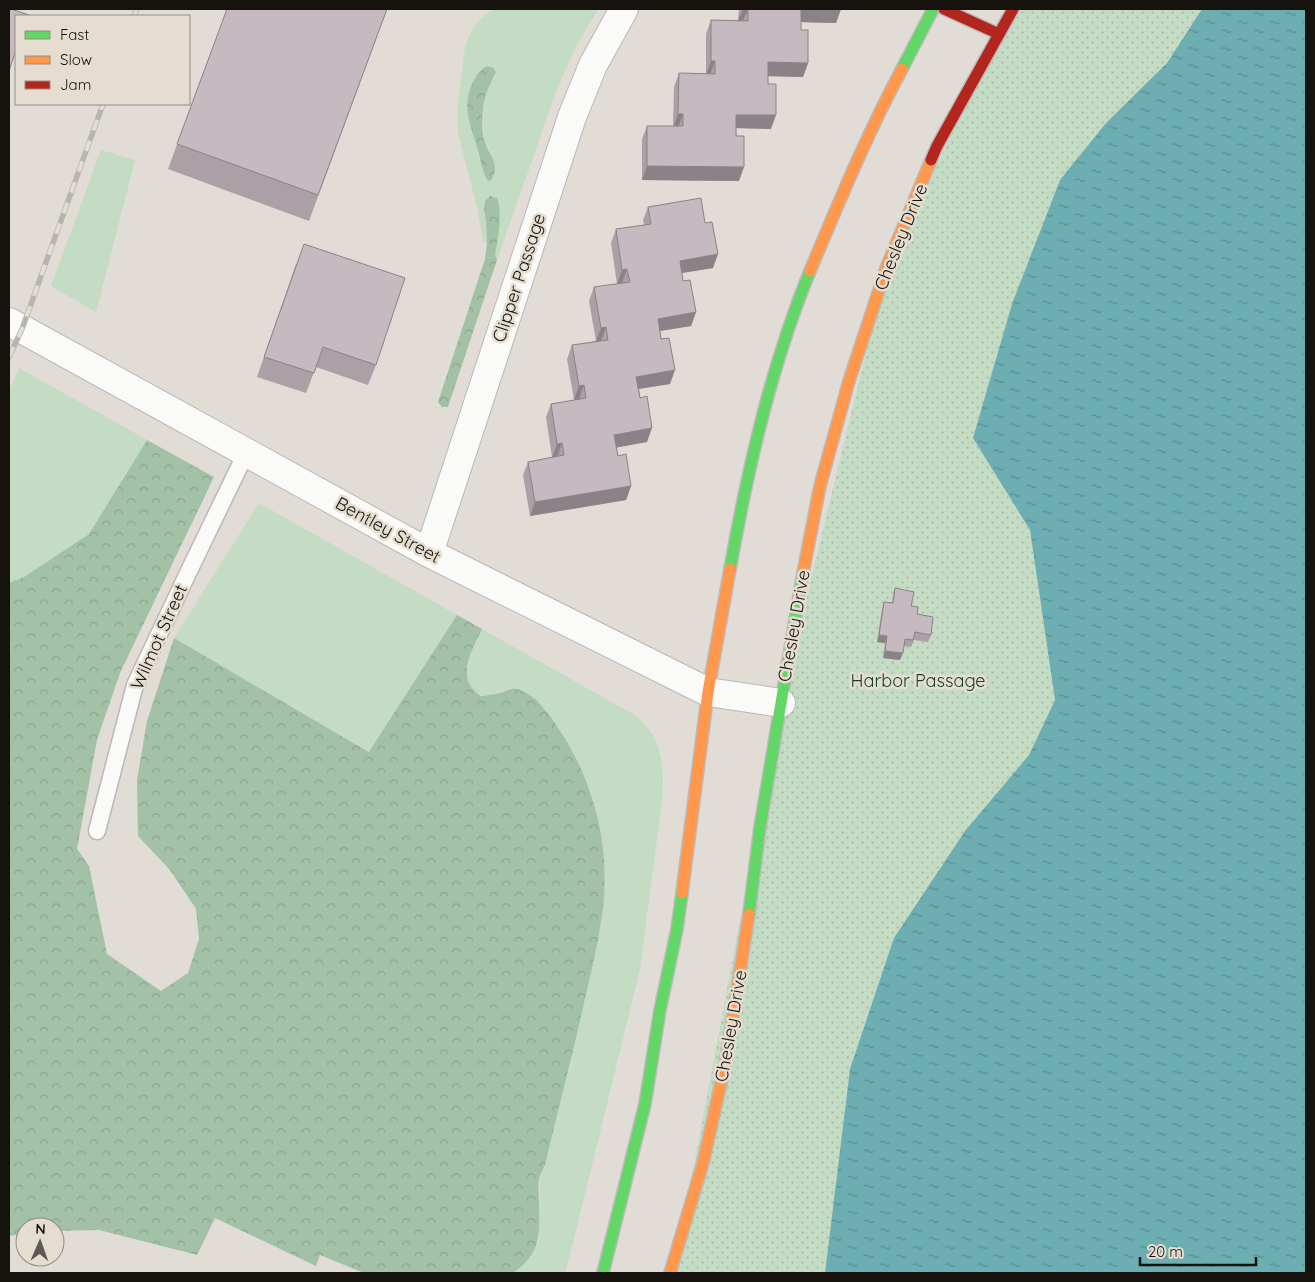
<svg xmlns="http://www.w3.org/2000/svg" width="1315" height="1282" font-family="Quicksand,sans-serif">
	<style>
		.grass { fill: #c4dbc4; fill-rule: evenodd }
		.forest { fill: url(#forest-crowns) }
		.park { fill: url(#park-dots) }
		.water { fill: url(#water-ripples) }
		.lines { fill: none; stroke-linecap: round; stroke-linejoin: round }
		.lane-casing { stroke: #bcb7b3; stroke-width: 19 }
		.street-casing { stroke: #bcb7b3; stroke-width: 30 }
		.fast-casing { stroke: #bdbab8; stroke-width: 14 }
		.slow-casing { stroke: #bdbab8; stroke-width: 14 }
		.jam-casing { stroke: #bdbab8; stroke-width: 14 }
		.lane { stroke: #fafaf9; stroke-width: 16 }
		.street { stroke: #fafaf9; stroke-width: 28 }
		.fast { stroke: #63d668; stroke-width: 11 }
		.slow { stroke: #ff974d; stroke-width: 11 }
		.jam { stroke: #b3261e; stroke-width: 11 }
		.rail-casing { stroke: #b6b5b3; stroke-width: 5.5 }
		.rail { stroke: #e6ddd1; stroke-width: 4; stroke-dasharray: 11; stroke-linecap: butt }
		.wall { fill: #aaa0a6 }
		.shaded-wall { fill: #8b8287 }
		.building { fill: #c6bac1; stroke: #8b8287 }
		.labels { text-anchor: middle; stroke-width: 5; stroke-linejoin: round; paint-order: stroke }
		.street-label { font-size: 18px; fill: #16130f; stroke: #e6ddd1 }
		.park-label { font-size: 18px; fill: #164223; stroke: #e6ddd1 }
	</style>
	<defs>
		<pattern id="forest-crowns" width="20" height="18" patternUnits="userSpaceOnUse" patternTransform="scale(1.25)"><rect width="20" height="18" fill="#a3c1a6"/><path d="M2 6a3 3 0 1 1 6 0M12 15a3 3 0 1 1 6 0" fill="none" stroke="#8ca58e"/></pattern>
		<pattern id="park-dots" width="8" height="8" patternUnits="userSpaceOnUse" patternTransform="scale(1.25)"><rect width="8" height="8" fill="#c4dbc4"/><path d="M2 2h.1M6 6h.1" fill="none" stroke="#a8bba7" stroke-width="1.8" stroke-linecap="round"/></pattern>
		<pattern id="water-ripples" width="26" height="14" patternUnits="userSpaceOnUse" patternTransform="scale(1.25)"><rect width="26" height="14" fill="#6daeb3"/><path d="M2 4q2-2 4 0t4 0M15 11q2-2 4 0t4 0" fill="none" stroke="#598c90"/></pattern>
	</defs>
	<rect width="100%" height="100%" fill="#e1dcd6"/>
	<g class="grass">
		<path d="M495,9H599C569,52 552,102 535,152C522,188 510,224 497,260L495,255L497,244L499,205L484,210L486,221L487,243L483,241L478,211L458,133L457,112L465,47L469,36L474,26L484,16ZM496,72L485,94L483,110L484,141L491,153L480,163C478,145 470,129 467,111Z"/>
		<polygon points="101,150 135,160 96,312 51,286"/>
		<polygon points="19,368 147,440 89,534 24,577 9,583 9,391"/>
		<polygon points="259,503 457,615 370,752 174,638"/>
		<path d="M482,629L633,714C640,719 645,724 650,731C664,751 664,779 662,801L640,969L571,1251L565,1273H513L522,1266L538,1243L539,1229L540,1180L545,1165L570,1066L601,922L605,876L602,843L596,810L590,790L574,754L559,728L545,709L511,688C505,690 499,694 493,695C486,696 480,696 475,691C457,675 474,646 482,629Z"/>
	</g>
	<g class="forest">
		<path d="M487,66L493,68L496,72C490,84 484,95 483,109C482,118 482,131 484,140C488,154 502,165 491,180L488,181C481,169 481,160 477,147C470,123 462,109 472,84C475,77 480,70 487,66Z"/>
		<path d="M490,196L497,198C502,211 499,231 497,244C496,251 494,254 497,260L448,407H442L438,402L485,259L487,243L486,221L484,210L485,201Z"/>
		<path d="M147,440L214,477L120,673L97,740L77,849L89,866L107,954L161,991L188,973L199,939L196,909L170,870L138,836L137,780L147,721L174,638L369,752L457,615L482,629C474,646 458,672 473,689C475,691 478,695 482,696C484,696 487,695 489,695C510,694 508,681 531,696C538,700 542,707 547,712C566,737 582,766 591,795C605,836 608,880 601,922C597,949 590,976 584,1003C572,1058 558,1111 545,1165C543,1170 540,1175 539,1180C538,1186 539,1193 539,1200C539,1233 543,1252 513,1273H364L320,1255L316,1266L215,1218L197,1255L99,1230L55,1231V1227H25V1234L9,1236V583L24,577L89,534Z"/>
	</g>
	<polygon class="park" points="1013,9 1202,9 1167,63 1106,123 1060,180 1037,241 974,438 1030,530 1055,700 1029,755 965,831 850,1069 825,1273 670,1273 679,1245 781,703 887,266"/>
	<polygon class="water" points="1202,9 1306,9 1306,1273 825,1273 850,1069 894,938 965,831 1029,755 1055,700 1030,530 973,438 1012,304 1060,180 1106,123 1167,63"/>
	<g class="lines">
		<g class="lane-casing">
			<polyline id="lane" points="97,831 135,685 188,573 246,453"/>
		</g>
		<g class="street-casing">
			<g id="street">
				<polyline points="9,322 429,553 708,692 781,703"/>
				<polyline points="429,553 572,117 593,65 624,9"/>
			</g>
		</g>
		<g class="fast-casing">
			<g id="fast">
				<polyline points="902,69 933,9"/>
				<path d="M730,569C748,468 771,366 810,271"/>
				<polyline points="749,914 760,827 803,573"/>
				<polyline points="603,1273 645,1104 660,1010 677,929 682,893"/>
			</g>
		</g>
		<g class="slow-casing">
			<g id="slow">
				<path d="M810,271C839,202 867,134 902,69"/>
				<polyline points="803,573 820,486 849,381 887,266 931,160"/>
				<polyline points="682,893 708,692 730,569"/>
				<polyline points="670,1273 703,1163 725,1065 749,914"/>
			</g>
		</g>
		<g class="jam-casing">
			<g id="jam">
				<polyline points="944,9 999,34"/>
				<polyline points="931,160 937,146 1013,9"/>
			</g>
		</g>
		<use href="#lane" class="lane"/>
		<use href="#street" class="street"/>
		<use href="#fast" class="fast"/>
		<use href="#slow" class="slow"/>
		<use href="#jam" class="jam"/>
		<g class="rail-casing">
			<g id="rail">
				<polyline points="134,16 137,9"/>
				<polyline points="9,357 22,329 103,104"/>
			</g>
		</g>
		<use href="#rail" class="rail"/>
	</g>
	<g class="wall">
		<polygon points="227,9 387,9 309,221 168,169"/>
		<polygon points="739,9 841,9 836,23 801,22 801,30 808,63 803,77 768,76 771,129 736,128 739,181 642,180 642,139 647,126 673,126 674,87 679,73 706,74 706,34 711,20 738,20"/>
		<polygon points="648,207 713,268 682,273 683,281 696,312 691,326 660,331 670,384 639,389 647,442 616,447 618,456 631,486 626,500 530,516 523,475 528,462 552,457 546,417 551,404 574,400 567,359 572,345 596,341 589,301 594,287 617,284 611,243 616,229 644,225 643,220"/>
		<polygon points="296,264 376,365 368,385 316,367 306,393 257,377"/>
		<polygon points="895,588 911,606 931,635 928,642 914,640 911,647 904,646 900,660 883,658 885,643 877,642 882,609 884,602 892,603 893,595"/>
	</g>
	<g class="shaded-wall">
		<polygon points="743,9 748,9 743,21 738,21"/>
		<polygon points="801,9 841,9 836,23 796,22"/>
		<polygon points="711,61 715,61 710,75 706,75"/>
		<polygon points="768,62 808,63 803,77 763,76"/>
		<polygon points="678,114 683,114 678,128 673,128"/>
		<polygon points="736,115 776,115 771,129 731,128"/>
		<polygon points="647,166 744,167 739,181 642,180"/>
		<polygon points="718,254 713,268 675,274 680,261"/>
		<polygon points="627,269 622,283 617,284 622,270"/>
		<polygon points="696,312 691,326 653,332 658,319"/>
		<polygon points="606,327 601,341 596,341 601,328"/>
		<polygon points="675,370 670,384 631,390 636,377"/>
		<polygon points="584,385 579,399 574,400 579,386"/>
		<polygon points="652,428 647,442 609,449 614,435"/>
		<polygon points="562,443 557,457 552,458 557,444"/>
		<polygon points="631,486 626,500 530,516 535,502"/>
		<polygon points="879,635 887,636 885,643 877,642"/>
		<polygon points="885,651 903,653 900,660 883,658"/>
	</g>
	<g class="building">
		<polygon points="9,9 11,9 29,15 28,16 16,16 16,50 9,71"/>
		<polygon points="227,9 387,9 318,195 177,144"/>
		<polygon points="748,9 801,9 801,30 808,30 808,63 768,62 768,84 776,84 776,115 736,115 736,136 744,136 744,167 647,166 647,126 683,126 683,114 678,114 679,73 715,74 715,61 711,61 711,20 748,21"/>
		<polygon points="701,198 705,223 712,222 718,254 680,261 683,281 690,280 696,312 658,319 661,339 669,338 675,370 636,377 640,398 647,396 652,428 614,435 618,456 626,454 631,486 535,502 528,462 564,455 562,443 557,444 551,404 586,398 584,385 579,386 572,345 608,340 606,327 601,328 594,287 630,282 627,269 622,270 616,229 651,224 648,207"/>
		<polygon points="304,244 405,278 376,365 323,347 314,373 264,357"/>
		<polygon points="895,588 914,592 911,606 918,607 917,614 933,617 931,635 915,632 913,640 905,639 903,653 885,651 887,636 879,635 884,602 893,603"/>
	</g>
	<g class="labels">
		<g class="street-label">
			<text transform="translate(901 237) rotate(-68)" y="6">Chesley Drive</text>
			<text transform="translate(519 278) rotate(-72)" y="6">Clipper Passage</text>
			<text transform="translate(388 530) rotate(29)" y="6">Bentley Street</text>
			<text transform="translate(794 626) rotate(-80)" y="6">Chesley Drive</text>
			<text transform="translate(159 637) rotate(-66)" y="6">Wilmot Street</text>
			<text transform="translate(731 1026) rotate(-80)" y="6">Chesley Drive</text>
		</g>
		<g class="park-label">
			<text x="918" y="687">Harbor Passage</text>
		</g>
	</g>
	<rect width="1315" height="1282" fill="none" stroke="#16130f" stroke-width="20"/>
	<rect x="15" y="15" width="175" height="90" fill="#e6ddd1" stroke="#938c83"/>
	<rect x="25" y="31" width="25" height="8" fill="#63d668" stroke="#938c83"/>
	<text x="60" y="40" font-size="15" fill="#16130f">Fast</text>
	<rect x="25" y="56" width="25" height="8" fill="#ff974d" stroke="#938c83"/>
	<text x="60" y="65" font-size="15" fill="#16130f">Slow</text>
	<rect x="25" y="81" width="25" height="8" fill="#b3261e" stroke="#938c83"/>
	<text x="60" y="90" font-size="15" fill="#16130f">Jam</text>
	<g transform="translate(40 1242) rotate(2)"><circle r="24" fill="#e6ddd1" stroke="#938c83"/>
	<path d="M0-4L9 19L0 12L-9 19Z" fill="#5d5955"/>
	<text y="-8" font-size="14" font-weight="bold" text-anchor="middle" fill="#16130f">N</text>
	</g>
	<path d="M1140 1257v8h116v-8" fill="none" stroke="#16130f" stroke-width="2.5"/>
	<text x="1148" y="1257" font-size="15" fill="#16130f" stroke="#e6ddd1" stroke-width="4" paint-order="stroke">20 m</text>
</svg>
